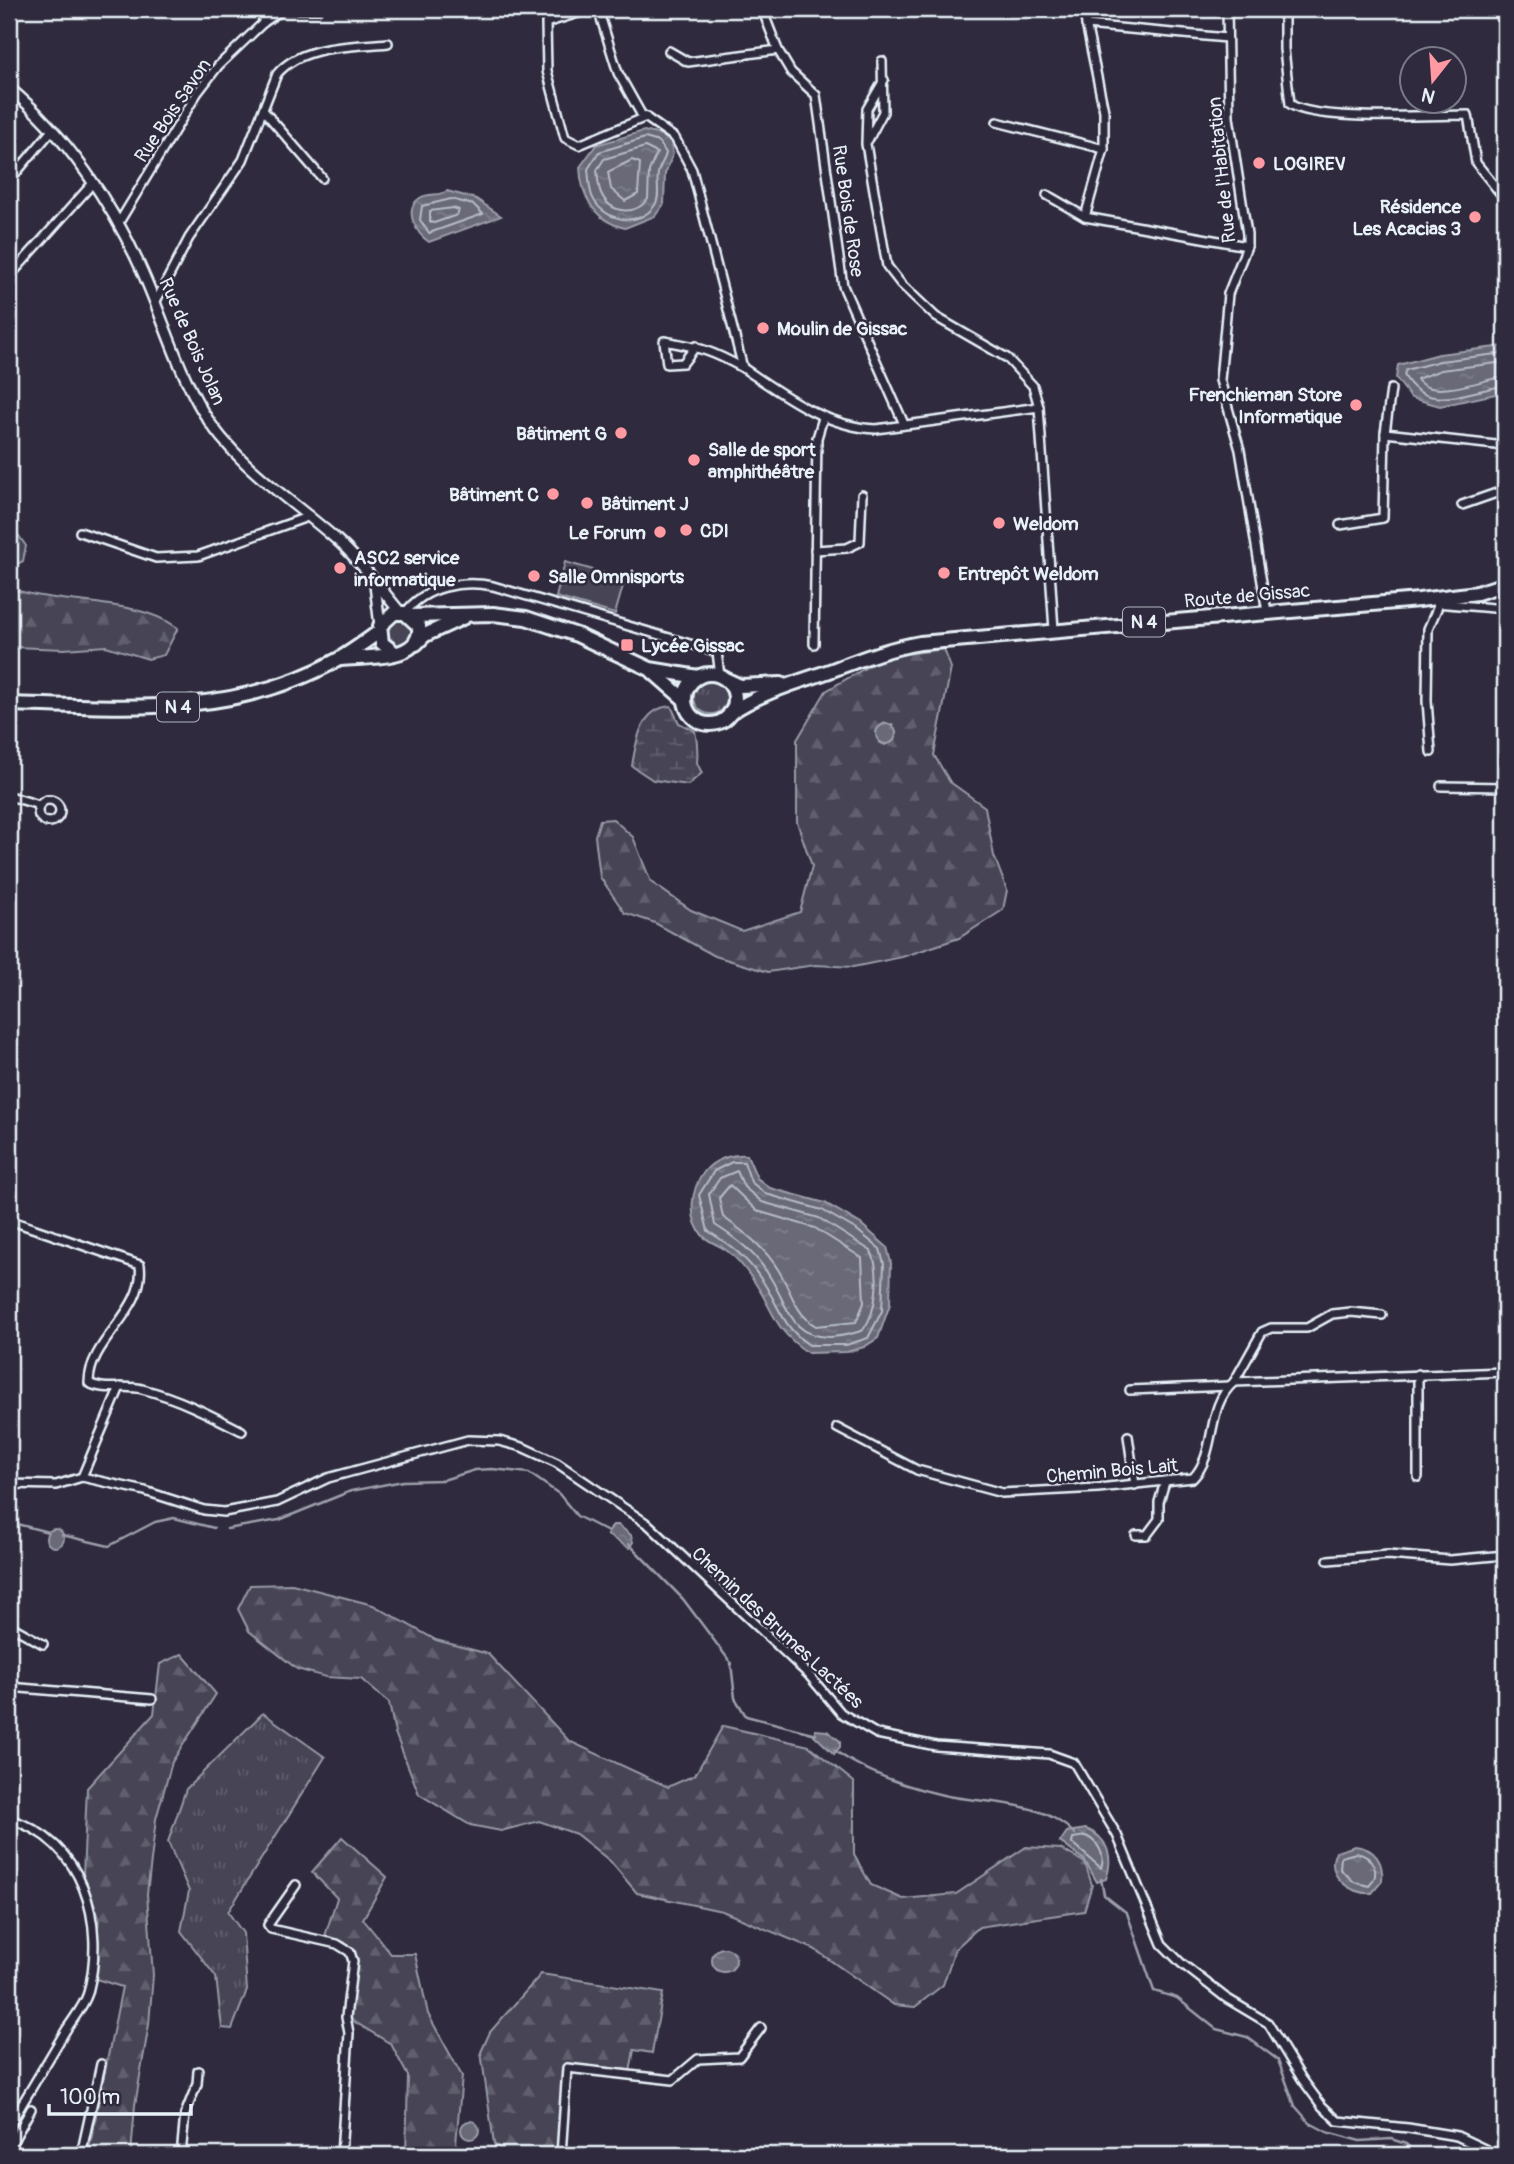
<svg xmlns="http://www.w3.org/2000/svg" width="1514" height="2164" font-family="Pangolin,sans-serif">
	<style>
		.grass { fill: url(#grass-tufts); stroke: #979aa6; stroke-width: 2 }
		.forest { fill: url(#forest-firs); stroke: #979aa6; stroke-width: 2; fill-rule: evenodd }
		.wetland { fill: url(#wetland-marsh); stroke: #979aa6; stroke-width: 2 }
		.pitch { fill: #464455; stroke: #979aa6; stroke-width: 2 }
		.water { fill: url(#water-ripples); stroke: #9c9fab; stroke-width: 2 }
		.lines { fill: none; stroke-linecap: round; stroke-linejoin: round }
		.shore { stroke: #b5bbc5; stroke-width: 2 }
		.stream { stroke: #9c9fab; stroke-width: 2.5 }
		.minor-casing { stroke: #e8f1f8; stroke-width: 12 }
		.tertiary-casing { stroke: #e8f1f8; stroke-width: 14 }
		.primary-casing { stroke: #e8f1f8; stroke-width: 18 }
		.minor { stroke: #2f2a3d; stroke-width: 7 }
		.tertiary { stroke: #2f2a3d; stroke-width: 9 }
		.primary { stroke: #2f2a3d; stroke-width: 12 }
		.poi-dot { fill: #ff9aa2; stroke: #2f2a3d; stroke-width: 2.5 }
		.labels { text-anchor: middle; stroke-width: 5; stroke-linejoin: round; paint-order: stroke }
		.shield { fill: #2f2a3d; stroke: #b0b5c0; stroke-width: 2 }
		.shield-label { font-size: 18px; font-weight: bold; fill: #e8f1f8 }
		.street-label { font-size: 19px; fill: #e8f1f8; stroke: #2f2a3d }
		.poi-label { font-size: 19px; font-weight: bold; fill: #e8f1f8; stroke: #2f2a3d; text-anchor: start }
	</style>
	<defs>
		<pattern id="grass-tufts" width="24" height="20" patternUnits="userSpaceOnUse" patternTransform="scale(1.75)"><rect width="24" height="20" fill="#464455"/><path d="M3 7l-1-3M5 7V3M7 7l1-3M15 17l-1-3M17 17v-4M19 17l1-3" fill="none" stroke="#615f6e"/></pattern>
		<pattern id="forest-firs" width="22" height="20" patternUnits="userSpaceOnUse" patternTransform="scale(1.75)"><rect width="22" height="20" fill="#464455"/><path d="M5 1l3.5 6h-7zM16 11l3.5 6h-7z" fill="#615f6e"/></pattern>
		<pattern id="wetland-marsh" width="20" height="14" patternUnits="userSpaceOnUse" patternTransform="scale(1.75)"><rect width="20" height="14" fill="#464455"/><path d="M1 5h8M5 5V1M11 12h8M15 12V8" fill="none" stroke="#615f6e"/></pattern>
		<pattern id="water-ripples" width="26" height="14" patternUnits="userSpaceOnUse" patternTransform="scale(1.75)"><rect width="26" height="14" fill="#696978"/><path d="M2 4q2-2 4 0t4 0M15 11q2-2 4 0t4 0" fill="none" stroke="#7e7f8c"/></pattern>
	</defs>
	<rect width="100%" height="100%" fill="#2f2a3d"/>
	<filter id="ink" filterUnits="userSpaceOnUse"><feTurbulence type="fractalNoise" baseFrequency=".0143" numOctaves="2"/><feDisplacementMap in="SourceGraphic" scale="14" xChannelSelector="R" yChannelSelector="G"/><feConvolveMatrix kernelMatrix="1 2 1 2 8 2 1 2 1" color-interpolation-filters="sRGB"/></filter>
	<g filter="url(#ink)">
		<g class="grass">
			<polygon points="390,618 411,619 416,638 398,649 387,644 383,627"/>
			<circle cx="711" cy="697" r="17"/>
			<polygon points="263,1713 325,1757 228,1912 243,1933 247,1990 232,2029 222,2028 216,1977 181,1931 189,1891 168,1842 186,1789"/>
		</g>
		<g class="forest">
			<polygon points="9,522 26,546 23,561 9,568"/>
			<path d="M9,588C60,606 136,597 178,628L164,655L148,659L106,646L64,649L13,647L9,645Z"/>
			<path d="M944,649L951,668L934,755L950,782L985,807L994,856L1007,890L1003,910L959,938L902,957L853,967L815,965L768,972L715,956L655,923L625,913L600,877L595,836L600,820L613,819L633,837L651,882L691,910L742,931L800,912L812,866L797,822V740L826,691L884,657ZM884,723L892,725L896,731L893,741L885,745L879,742L876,732Z"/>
			<polygon points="292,1584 373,1605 436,1640 488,1654 569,1741 668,1787 695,1775 723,1726 809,1746 854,1782 854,1855 871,1885 903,1899 956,1894 1026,1847 1061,1849 1085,1863 1092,1885 1084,1911 979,1927 955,1949 943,1985 915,2007 894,2005 814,1949 722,1911 637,1893 610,1861 576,1834 539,1821 501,1831 470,1825 419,1794 395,1733 389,1703 361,1679 326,1677 297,1669 249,1631 238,1609 250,1585"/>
			<polygon points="182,1654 216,1694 172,1762 156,1819 147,1894 153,1975 149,2024 135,2105 131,2155 88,2155 122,1987 93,1978 99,1918 83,1875 87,1788 154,1714 160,1664"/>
			<polygon points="342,1837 387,1877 363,1919 391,1954 415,1954 428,2014 462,2076 455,2155 406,2155 408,2076 391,2044 350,2019 357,1958 344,1942 325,1936 337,1898 312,1872"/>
			<polygon points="541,1974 663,1993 652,2053 634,2050 630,2072 565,2064 559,2155 510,2155 494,2144 481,2052 490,2032"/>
		</g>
		<path class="wetland" d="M671,706L679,723L695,731C698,744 698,751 697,763L702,773L688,785L653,780L632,766C636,741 641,708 671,706Z"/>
		<polygon class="pitch" points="565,562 625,579 615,614 556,597"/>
		<g class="water">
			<path d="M644,131L661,135L671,142L673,154L665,174L664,204L655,216L625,228C595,221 581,197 580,167L596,145Z"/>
			<path d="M447,191L476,199L501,216L429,242C417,234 402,210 420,198C429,192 439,197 447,191Z"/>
			<polygon points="1505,346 1505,392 1440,406 1411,398 1396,378 1398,365 1439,354"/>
			<circle cx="886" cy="734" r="10"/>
			<path d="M747,1155L757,1178L770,1188L825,1203L861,1224L887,1247L891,1263L890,1304L878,1338L864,1347L847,1352L808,1353C771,1328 774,1308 751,1277C744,1267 736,1257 726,1250C719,1245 709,1242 703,1236C687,1218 691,1189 704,1172C714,1159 732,1154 747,1155Z"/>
			<polygon points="613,1525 618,1525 631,1535 633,1542 629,1548 607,1535"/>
			<circle cx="55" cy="1538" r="9"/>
			<polygon points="815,1730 827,1731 840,1741 840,1747 834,1754 814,1735"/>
			<path d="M1086,1829C1108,1837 1114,1858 1106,1879L1097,1882L1085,1861L1060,1842L1067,1832Z"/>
			<path d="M1355,1846C1375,1848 1384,1862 1382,1881L1372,1893C1350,1895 1324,1874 1336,1852Z"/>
			<circle cx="724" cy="1960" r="12"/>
			<circle cx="470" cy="2130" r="9"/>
		</g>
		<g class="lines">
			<g class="shore">
				<path d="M645,138L659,142L666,153C665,160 659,166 658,173C656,184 661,196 655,205C639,229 602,221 592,196C589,188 589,177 588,169L599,152Z"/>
				<path d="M645,147L657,153L649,171L648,199C635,216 610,214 601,193C598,187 598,177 597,170L604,159Z"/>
				<polygon points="632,160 640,163 638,194 625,201 611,189 608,172"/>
				<polygon points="451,199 474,205 483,214 429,233 420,220 422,206"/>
				<polygon points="453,208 459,210 457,215 434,223 430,222 430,211"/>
				<path d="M1505,353L1440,361L1406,370L1404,375C1427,416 1470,389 1505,386"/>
				<path d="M1505,362L1441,370L1417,379C1431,402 1484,378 1505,377"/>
				<path d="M732,1162H744L751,1182L766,1194L822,1210L857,1230L880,1249L884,1264L882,1311L868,1338L846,1345H809C781,1326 779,1304 761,1279C747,1257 730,1245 708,1231L699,1195L714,1171Z"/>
				<path d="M737,1171L744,1187L762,1202L819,1218L871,1251C881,1272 877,1312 863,1330C852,1335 842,1336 831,1337C790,1338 788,1305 770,1277C756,1253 737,1239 715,1225L709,1194L720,1178Z"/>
				<path d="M730,1185L757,1211L815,1228L862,1258L864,1303L856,1322L816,1326C795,1314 791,1290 779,1271C765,1247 745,1233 723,1217L719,1198Z"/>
				<path d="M1086,1836C1098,1842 1106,1855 1101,1868L1072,1843L1073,1838Z"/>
				<path d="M1356,1853C1373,1856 1382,1873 1369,1886L1354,1882L1340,1869L1341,1857Z"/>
			</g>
			<g class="stream">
				<polyline points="9,1522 48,1532"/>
				<polyline points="227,1529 279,1520 351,1491 403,1481 443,1480 475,1470 492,1469 529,1473 559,1494 577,1516 608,1532"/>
				<polyline points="62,1535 109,1546 155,1522 174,1518 214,1528"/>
				<polyline points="629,1544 683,1599 731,1663 735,1698 746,1716 816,1734"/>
				<path d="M834,1750C866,1773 904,1786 943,1795C987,1805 1040,1798 1075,1834"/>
				<polyline points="1101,1879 1104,1895 1127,1913 1154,1991 1177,1998 1216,2029 1247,2037 1278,2060 1295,2106 1310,2123 1327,2132 1360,2141 1391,2139 1406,2144 1417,2155"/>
			</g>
			<g class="minor-casing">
				<g id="minor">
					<polyline points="282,9 318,9"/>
					<polyline points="591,9 546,23 547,71 565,138 579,145 646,117"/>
					<path d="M598,9L618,73L641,114L675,138L692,170L743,368C784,395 825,427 876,429L1039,407L1054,630"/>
					<polyline points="762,9 778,50 791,72 816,95 843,286 904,424"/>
					<polyline points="1083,9 1104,111 1104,149 1085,217"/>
					<polyline points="1227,9 1229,117 1247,234 1247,246 1228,294 1220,380 1240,450 1267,612"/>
					<path d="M1284,9V49L1290,104C1315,122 1431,115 1468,115L1476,163L1505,199"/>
					<polyline points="263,23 263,9"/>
					<polyline points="1086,25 1227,38"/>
					<polyline points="669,51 688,62 778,50"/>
					<polyline points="884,80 867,109 866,144 887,266 901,284 936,317 1007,358 1033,386 1039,407"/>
					<polyline points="263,110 322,178"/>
					<polyline points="997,122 1104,149"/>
					<polyline points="868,140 883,112 882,61"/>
					<polyline points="9,181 53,129"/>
					<polyline points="1047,195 1085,217 1247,246"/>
					<polyline points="118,224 198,92 218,66 263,23 283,9"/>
					<polyline points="9,277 92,184"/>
					<path d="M155,303L189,238L243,160L277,74C302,44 352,47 388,43"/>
					<path d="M696,346L683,363L667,364L664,341C699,347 712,351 743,368"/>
					<polyline points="1391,389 1385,433 1505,446"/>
					<polyline points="1462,505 1505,490"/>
					<polyline points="1340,525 1383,518 1385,433"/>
					<polyline points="80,532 156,558 198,556 310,516"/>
					<polyline points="815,550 847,548 860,542 862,495"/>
					<polyline points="1436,603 1505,609"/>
					<path d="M405,613C425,586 462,580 493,586L717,652L720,676"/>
					<polyline points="814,644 817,438 823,418"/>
					<polyline points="1431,752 1427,701 1428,629 1439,604"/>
					<polyline points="1441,786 1505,787"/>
					<polyline points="9,796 39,805"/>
					<circle cx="49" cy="811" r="11"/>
					<path d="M9,1220L140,1265C146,1312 89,1339 89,1383C105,1392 124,1384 142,1389C178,1398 209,1414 242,1431"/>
					<polyline points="1234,1382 1262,1332 1271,1328 1307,1328 1332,1314 1351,1312 1382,1315"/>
					<polyline points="1130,1390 1229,1386"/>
					<path d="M837,1428L917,1470L1002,1493L1098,1488L1193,1478C1218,1452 1205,1407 1234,1382L1505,1372"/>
					<polyline points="1128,1436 1135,1485"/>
					<polyline points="82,1477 120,1387"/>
					<polyline points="1418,1477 1418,1374"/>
					<polyline points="9,1484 56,1485 82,1477 145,1491 204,1510 224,1512 277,1502 328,1478 468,1440 499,1441 522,1447 557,1463 649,1525 808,1674 841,1713 877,1734 936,1746 1049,1754 1074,1763 1117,1835 1162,1944 1181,1963 1226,1998 1268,2023 1302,2079 1322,2106 1338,2121 1408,2128 1457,2136 1497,2155"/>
					<polyline points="1136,1535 1147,1535 1159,1519 1159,1502 1165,1482"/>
					<polyline points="1328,1560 1388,1555 1450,1560 1505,1555"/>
					<polyline points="9,1625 43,1644"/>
					<polyline points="9,1687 152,1699"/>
					<path d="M9,1819C84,1841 106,1923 88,1993C84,2006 73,2019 66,2030C47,2062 28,2094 9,2126"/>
					<polyline points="296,1885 268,1925 271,1929 337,1944 350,1952 353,1961 346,2017 349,2033 341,2155"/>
					<polyline points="9,2148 31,2109"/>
					<polyline points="81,2155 101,2064"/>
					<polyline points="181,2155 185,2114 197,2084 198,2071"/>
					<polyline points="561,2155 567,2068 673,2080 698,2059 739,2057 761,2028"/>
				</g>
			</g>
			<g class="tertiary-casing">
				<g id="tertiary">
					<path d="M9,88C66,135 112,203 142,271C163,318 177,368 203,412C235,465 292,500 337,540C360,560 380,588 400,612"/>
					<polyline points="375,585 380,626"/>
				</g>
			</g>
			<g class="primary-casing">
				<g id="primary">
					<polyline points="411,616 493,614 526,618 577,635 650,669 698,677"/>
					<polyline points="416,644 425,635 464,617"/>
					<path d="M341,659C365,656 423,662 419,626L405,613H394L380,626L382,643L395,653"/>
					<polyline points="653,672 685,700"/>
					<circle cx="710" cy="699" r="25"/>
					<polyline points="727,680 740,686 781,684"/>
					<path d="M9,704C124,707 235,718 339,659C353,651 366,641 379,632"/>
					<path d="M730,713C758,694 789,685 821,674C854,662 885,649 920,643L1419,600L1477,593L1505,584"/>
				</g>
			</g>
			<use href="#minor" class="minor"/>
			<use href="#tertiary" class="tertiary"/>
			<use href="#primary" class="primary"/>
		</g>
	</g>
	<g class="poi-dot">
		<circle cx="1259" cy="163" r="7"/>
		<circle cx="1475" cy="217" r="7"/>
		<circle cx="763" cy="328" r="7"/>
		<circle cx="1356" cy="405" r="7"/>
		<circle cx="621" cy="433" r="7"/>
		<circle cx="694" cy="460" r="7"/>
		<circle cx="553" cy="494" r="7"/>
		<circle cx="587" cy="503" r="7"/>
		<circle cx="999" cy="523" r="7"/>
		<circle cx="686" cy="530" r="7"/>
		<circle cx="660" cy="532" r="7"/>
		<circle cx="340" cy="568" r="7"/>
		<circle cx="944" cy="573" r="7"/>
		<circle cx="534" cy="576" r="7"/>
		<rect x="620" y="638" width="14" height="14" rx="3.5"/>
	</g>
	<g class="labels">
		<g class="shield">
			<rect x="1123" y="607.5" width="42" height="29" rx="5"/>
			<rect x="157" y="692.5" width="42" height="29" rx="5"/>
		</g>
		<g class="shield-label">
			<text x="1144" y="628">N 4</text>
			<text x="178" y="713">N 4</text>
		</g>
		<g class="street-label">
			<text transform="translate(172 110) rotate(-56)" y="7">Rue Bois Savon</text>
			<text transform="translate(1221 170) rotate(-96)" y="7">Rue de l'Habitation</text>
			<text transform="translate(849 211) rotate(82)" y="7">Rue Bois de Rose</text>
			<text transform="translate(193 341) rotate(66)" y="7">Rue de Bois Jolan</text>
			<text transform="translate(1247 595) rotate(-5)" y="7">Route de Gissac</text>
			<text transform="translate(1112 1470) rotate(-5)" y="7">Chemin Bois Lait</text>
			<text transform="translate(778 1627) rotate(43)" y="7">Chemin des Brumes Lactées</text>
		</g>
		<g class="poi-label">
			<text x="1273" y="170">LOGIREV</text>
			<text x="1461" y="213" text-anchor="end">Résidence<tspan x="1461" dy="22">Les Acacias 3</tspan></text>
			<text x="777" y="335">Moulin de Gissac</text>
			<text x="1342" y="401" text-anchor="end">Frenchieman Store<tspan x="1342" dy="22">Informatique</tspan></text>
			<text x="607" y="440" text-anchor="end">Bâtiment G</text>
			<text x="708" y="456">Salle de sport<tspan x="708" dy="22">amphithéâtre</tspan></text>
			<text x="539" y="501" text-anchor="end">Bâtiment C</text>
			<text x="601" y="510">Bâtiment J</text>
			<text x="1013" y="530">Weldom</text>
			<text x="700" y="537">CDI</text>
			<text x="646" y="539" text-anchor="end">Le Forum</text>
			<text x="354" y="564">ASC2 service<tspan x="354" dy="22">informatique</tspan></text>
			<text x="958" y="580">Entrepôt Weldom</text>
			<text x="548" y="583">Salle Omnisports</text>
			<text x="641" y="652">Lycée Gissac</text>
		</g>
	</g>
	<rect width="1514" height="2164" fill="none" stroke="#2f2a3d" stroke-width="35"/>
	<rect x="18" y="18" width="1479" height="2129" fill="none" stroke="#e8f1f8" stroke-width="2.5" filter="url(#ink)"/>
	<g transform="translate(1433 80) rotate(197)"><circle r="33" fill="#2f2a3d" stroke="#797a88" stroke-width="2"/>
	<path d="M0-5L12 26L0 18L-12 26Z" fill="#ff9aa2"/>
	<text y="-10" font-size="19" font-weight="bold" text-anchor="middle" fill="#e8f1f8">N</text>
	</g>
	<path d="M49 2104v10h142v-10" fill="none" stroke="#e8f1f8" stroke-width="3.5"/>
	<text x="60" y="2104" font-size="21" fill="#e8f1f8" stroke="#2f2a3d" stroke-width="5" paint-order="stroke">100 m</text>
</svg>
